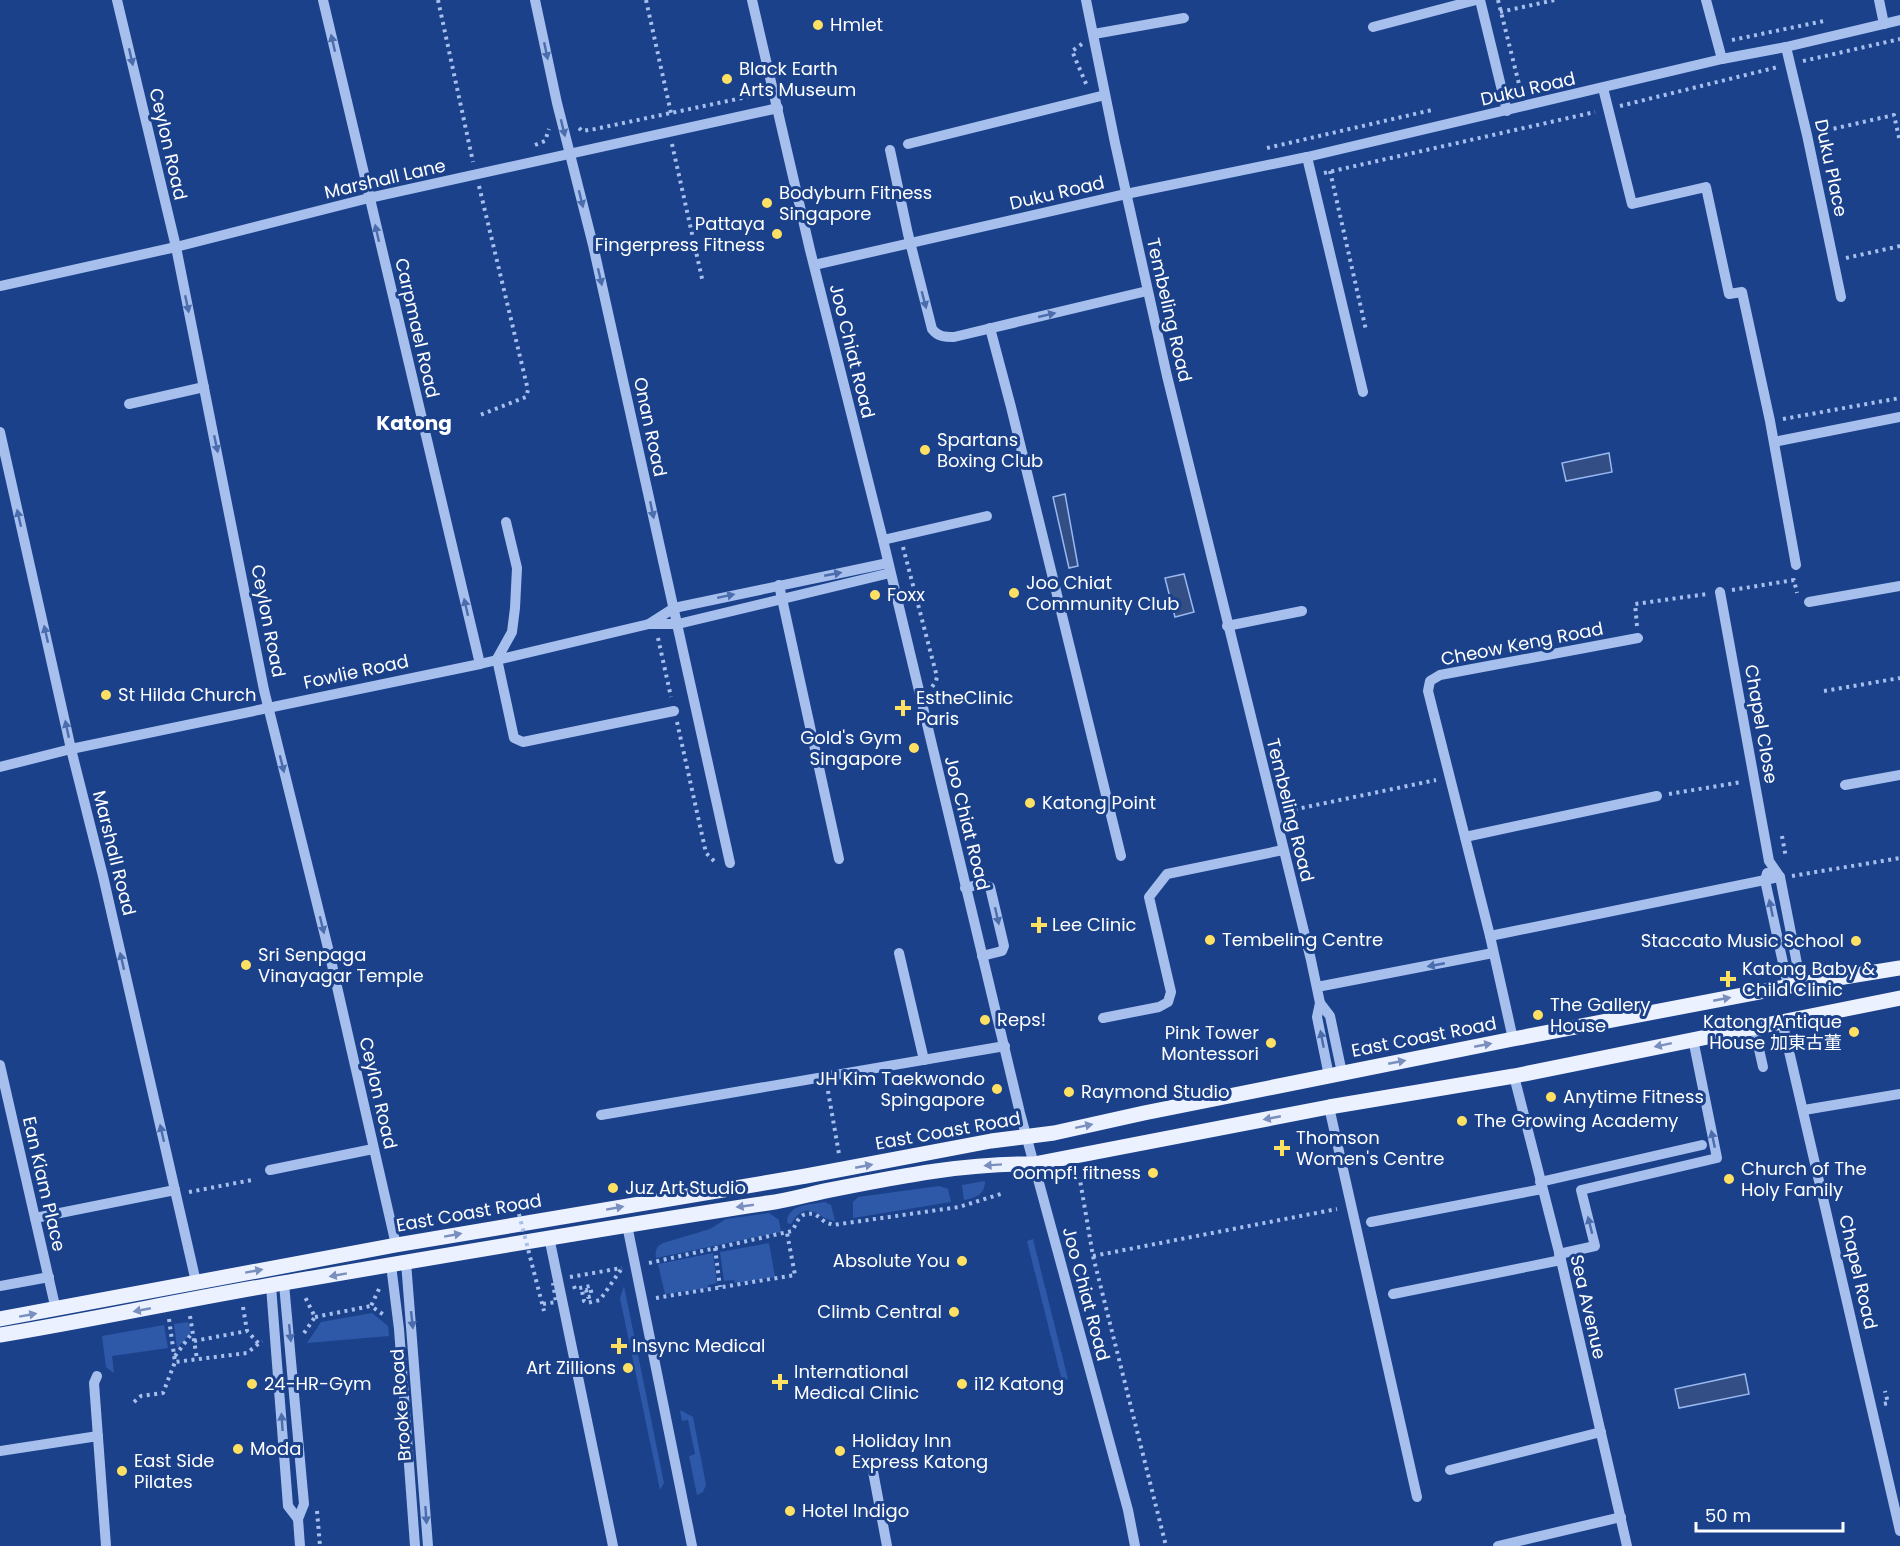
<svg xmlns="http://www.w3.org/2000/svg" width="1900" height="1546" font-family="Poppins,'Noto Sans SC',sans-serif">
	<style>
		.green { fill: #2e59a8 }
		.water { fill: #324e85; stroke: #99b8ef; stroke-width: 1.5 }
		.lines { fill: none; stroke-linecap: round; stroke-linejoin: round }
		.path { stroke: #a6bfed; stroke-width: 4; stroke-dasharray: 3 4.5; stroke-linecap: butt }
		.minor { stroke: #a6bfed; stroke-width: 10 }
		.major { stroke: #ecf1ff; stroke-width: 15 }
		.path-bridge { stroke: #a6bfed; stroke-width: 4; stroke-dasharray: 3 4.5; stroke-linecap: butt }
		.oneway { fill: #4c6dad }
		.oneway2 { fill: #7990bf }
		.poi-dot { fill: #fee063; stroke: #1b418b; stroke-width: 2 }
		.labels { text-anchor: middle; stroke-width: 6; stroke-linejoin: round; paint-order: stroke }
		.poi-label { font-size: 18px; fill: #fff; stroke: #1b418b; text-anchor: start }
		.street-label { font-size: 18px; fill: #fff; stroke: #1b418b }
		.neighbourhood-label { font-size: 20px; font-weight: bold; fill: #fff; stroke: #1b418b }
	</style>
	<rect width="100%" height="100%" fill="#1b418b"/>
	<g class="green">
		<path d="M985,1181C985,1194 976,1198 964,1200L962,1185Z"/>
		<polygon points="939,1186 948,1189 951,1202 853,1218 853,1202 858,1197"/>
		<path d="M825,1202L831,1205L835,1221C818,1220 808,1196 791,1224L787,1223C787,1204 809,1205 825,1202Z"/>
		<path d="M769,1213L779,1220L781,1232L656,1258C655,1250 656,1247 663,1243L710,1229L726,1219Z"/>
		<polygon points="1033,1239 1068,1379 1062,1381 1027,1241"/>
		<polygon points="769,1243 775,1277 735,1283 734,1280 724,1281 720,1252"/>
		<polygon points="713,1253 717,1283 708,1285 708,1288 665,1294 658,1264"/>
		<polygon points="624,1286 664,1483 660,1490 620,1298"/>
		<polygon points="372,1313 388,1326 389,1336 307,1343 321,1322"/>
		<polygon points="188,1322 191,1333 177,1348 174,1324"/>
		<polygon points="164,1325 168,1348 112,1356 114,1373 106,1367 102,1336"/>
		<polygon points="680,1410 693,1417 706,1485 703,1492 697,1495 689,1456 695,1454 688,1420 682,1421"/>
	</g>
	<g class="water">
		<polygon points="1609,453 1612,472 1566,481 1562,463"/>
		<polygon points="1065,494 1078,566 1069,568 1053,497"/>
		<polygon points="1184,574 1194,612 1175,617 1165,578"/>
		<polygon points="1745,1374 1749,1394 1679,1408 1675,1389"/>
	</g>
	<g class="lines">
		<g class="path">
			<polyline points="438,0 473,162"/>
			<polyline points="646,0 671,113"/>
			<polyline points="1498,0 1521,92"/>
			<polyline points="1500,12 1555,0"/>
			<polyline points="1732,40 1824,21"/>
			<polyline points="1082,44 1072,51 1087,86"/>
			<polyline points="1803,61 1900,39"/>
			<polyline points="1620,106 1778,67"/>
			<polyline points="579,128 582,131 595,129 761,94"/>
			<polyline points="1819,132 1894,115 1900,142"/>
			<polyline points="672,144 703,283"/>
			<polyline points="535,145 545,141 549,129"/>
			<polyline points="1267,148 1432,110"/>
			<polyline points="1330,171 1366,330"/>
			<polyline points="1324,173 1595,112"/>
			<polyline points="479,186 528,390 526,397 480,415"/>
			<polyline points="1846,258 1900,246"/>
			<polyline points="1783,419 1900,398"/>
			<polyline points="903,547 937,677 936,681 932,687"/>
			<polyline points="1732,590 1794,580 1797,593"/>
			<polyline points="1637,626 1635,604 1707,594"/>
			<polyline points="658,638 671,697"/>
			<polyline points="1824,691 1900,678"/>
			<polyline points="677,722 706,853 714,861"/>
			<polyline points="1669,794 1742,782"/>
			<polyline points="1287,811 1436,780"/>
			<polyline points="1782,836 1786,858"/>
			<polyline points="1792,876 1900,858"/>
			<polyline points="828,1091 839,1154"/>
			<polyline points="1076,1177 1080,1180 1093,1256 1166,1546"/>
			<polyline points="189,1192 252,1180"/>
			<polyline points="715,1248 720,1287"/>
			<polyline points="1093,1256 1337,1209"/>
			<path d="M649,1263L792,1231C799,1220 798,1212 815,1214L825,1222L833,1225L959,1207L1004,1193"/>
			<polyline points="570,1277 622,1268"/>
			<polyline points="574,1286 575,1289 590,1286 592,1296 588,1297 586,1290 582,1291 584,1301 587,1303 600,1300 622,1268"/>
			<polyline points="379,1289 371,1306 384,1315"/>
			<polyline points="656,1298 795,1275 787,1233"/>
			<polyline points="243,1307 247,1331"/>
			<polyline points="190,1316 197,1359"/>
			<polyline points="315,1317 371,1306"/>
			<polyline points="169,1319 175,1362 247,1353 262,1341"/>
			<polyline points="304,1333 315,1317 304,1295"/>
			<polyline points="194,1341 247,1331 259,1344"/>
			<polyline points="175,1356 192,1333"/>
			<polyline points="134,1402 141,1396 163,1393 175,1362"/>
			<polyline points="1884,1404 1888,1403 1885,1391"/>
			<polyline points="317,1511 320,1546"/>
		</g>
		<g class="minor">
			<polyline points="117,0 176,247 264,690 330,956 396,1245"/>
			<polyline points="323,0 480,664"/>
			<polyline points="535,0 557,103 593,245 730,863"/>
			<polyline points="752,0 810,250 883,540 1020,1113 1128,1510 1135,1546"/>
			<polyline points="1086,0 1115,143 1167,376 1311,960 1320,1003 1317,1017 1329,1076"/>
			<polyline points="1480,0 1507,111"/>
			<polyline points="1706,0 1722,59"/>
			<polyline points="1879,0 1884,24"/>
			<polyline points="1373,27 1476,0"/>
			<polyline points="1094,34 1184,18"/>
			<polyline points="1786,47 1807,135 1841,297"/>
			<polyline points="1603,88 1632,204 1706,187 1729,294 1742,292 1770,421 1796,565"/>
			<polyline points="908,144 1105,95"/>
			<path d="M890,150L908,234L932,329C938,337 945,337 954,337L1147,291"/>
			<polyline points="1307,157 1363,392"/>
			<polyline points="814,265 1126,194 1307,157 1722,59 1786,47 1900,20"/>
			<polyline points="0,286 176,247 369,198 778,108"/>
			<polyline points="990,328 1011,407 1121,856"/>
			<polyline points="129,404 204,387"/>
			<polyline points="0,432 71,749 103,876 196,1282"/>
			<polyline points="1774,442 1900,417"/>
			<polyline points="506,522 517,568 515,608 512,632 497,659 514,738 523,742 674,711"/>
			<polyline points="883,540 987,516"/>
			<polyline points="779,585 839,859"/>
			<polyline points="1720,592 1769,861 1780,877 1801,984"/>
			<polyline points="1809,602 1900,586"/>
			<polyline points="649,624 674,608 888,563"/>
			<polyline points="1227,626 1302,611"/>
			<polyline points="0,767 71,749 480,664 649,624 678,624 890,573"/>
			<polyline points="1845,785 1900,775"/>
			<polyline points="1465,837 1657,796"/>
			<polyline points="1767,873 1765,880 1788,986"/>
			<polyline points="965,888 981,884 990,887 1004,946 1002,951 982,956"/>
			<polyline points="1490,936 1780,877"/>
			<polyline points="899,953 924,1060"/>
			<polyline points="1317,987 1493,953"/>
			<polyline points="1320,1003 1330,1016 1342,1073"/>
			<polyline points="1103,1018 1159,1007 1168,1002 1171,992 1149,897 1167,874 1283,850"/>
			<polyline points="1782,1021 1900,1531"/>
			<polyline points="1754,1027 1763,1067"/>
			<polyline points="1513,1039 1490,936 1428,691 1430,681 1440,675 1638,638"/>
			<polyline points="0,1065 56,1310"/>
			<polyline points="1514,1076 1561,1260 1627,1546"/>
			<polyline points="1329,1107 1417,1497"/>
			<polyline points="1804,1110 1900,1094"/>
			<polyline points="601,1115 1005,1046"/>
			<polyline points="270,1170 373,1149"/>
			<polyline points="1540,1182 1702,1145"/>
			<polyline points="35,1218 175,1190"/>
			<polyline points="1371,1222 1542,1189"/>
			<polyline points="627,1225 692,1546"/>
			<polyline points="549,1237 613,1546"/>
			<polyline points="1559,1254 1595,1246 1581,1190 1717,1158 1693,1039"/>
			<polyline points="406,1262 428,1546"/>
			<polyline points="391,1265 399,1329 415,1546"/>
			<polyline points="284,1284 304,1504 298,1519 300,1546"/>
			<polyline points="0,1286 49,1277"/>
			<polyline points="271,1286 288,1506 298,1519"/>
			<polyline points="1393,1294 1561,1260"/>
			<polyline points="97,1376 94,1383 106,1546"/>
			<polyline points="0,1451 98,1436"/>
			<polyline points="872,1466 887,1546"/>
			<polyline points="1450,1470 1601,1432"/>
			<polyline points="1498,1546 1621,1517"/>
		</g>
		<g class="major">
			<polyline points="0,1319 396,1245 806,1176 991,1141 1054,1133 1144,1113 1513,1039 1801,984 1900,968"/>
			<path d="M0,1335C85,1321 169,1303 254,1288C425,1259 596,1229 768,1203C791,1200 813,1193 835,1189C901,1176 967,1163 1034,1164L1329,1107L1514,1076L1900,998"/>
		</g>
		<g class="path-bridge">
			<polyline points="519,1214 544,1311"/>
			<polyline points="543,1304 556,1302 553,1283"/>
		</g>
	</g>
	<defs><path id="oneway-solid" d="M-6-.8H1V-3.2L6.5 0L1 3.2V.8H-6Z" transform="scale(1.5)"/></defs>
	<g class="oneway">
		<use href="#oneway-solid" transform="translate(333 43) rotate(-103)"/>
		<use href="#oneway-solid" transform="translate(546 51) rotate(78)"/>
		<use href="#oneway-solid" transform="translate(131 57) rotate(77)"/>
		<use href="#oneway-solid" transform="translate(563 128) rotate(76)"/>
		<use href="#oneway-solid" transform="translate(581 199) rotate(76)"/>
		<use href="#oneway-solid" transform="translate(377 233) rotate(-103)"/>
		<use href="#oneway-solid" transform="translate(600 277) rotate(77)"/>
		<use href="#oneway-solid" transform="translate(924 300) rotate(75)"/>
		<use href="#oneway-solid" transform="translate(187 304) rotate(78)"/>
		<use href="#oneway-solid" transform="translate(1047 315) rotate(-13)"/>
		<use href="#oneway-solid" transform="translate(216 444) rotate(78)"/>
		<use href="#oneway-solid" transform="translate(652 510) rotate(78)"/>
		<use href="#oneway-solid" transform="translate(19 518) rotate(-103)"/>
		<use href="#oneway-solid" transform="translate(833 574) rotate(-11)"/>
		<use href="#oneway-solid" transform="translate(726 596) rotate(-12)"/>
		<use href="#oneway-solid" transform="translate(466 607) rotate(-103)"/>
		<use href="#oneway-solid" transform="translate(46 634) rotate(-103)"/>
		<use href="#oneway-solid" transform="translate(67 729) rotate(-102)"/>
		<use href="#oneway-solid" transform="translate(282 764) rotate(76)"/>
		<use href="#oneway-solid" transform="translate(1771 908) rotate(-102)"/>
		<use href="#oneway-solid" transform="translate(997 916) rotate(77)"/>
		<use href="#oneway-solid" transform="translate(322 925) rotate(76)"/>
		<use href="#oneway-solid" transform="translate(122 961) rotate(-103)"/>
		<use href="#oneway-solid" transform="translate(1436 965) rotate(169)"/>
		<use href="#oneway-solid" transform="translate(1322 1039) rotate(-101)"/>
		<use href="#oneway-solid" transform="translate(162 1133) rotate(-103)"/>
		<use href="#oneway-solid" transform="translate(1713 1139) rotate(-102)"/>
		<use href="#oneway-solid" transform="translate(1590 1225) rotate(-104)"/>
		<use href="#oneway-solid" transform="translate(412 1320) rotate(84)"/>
		<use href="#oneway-solid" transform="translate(290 1333) rotate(84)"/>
		<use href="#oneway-solid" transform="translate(282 1422) rotate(-94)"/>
		<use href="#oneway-solid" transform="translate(426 1515) rotate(86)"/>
	</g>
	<g class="oneway2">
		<use href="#oneway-solid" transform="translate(1722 999) rotate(-11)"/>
		<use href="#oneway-solid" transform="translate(1483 1045) rotate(-11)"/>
		<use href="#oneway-solid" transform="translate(1663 1045) rotate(168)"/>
		<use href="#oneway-solid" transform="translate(1397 1062) rotate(-11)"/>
		<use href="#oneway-solid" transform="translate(1272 1118) rotate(169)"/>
		<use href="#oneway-solid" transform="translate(1084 1126) rotate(-12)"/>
		<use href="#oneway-solid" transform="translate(993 1165) rotate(176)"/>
		<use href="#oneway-solid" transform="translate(864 1166) rotate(-11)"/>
		<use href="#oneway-solid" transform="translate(745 1206) rotate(172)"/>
		<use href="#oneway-solid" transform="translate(615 1208) rotate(-10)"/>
		<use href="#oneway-solid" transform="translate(453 1235) rotate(-10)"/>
		<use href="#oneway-solid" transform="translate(254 1271) rotate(-10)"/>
		<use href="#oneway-solid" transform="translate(338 1275) rotate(170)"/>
		<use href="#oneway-solid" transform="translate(142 1310) rotate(169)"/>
		<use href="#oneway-solid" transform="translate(28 1315) rotate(-10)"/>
	</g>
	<g class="poi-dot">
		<circle cx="818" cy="25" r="6"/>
		<circle cx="727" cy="79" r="6"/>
		<circle cx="767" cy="203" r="6"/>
		<circle cx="777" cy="234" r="6"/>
		<circle cx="925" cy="450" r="6"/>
		<circle cx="1014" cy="593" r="6"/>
		<circle cx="875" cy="595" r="6"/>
		<circle cx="106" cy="695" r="6"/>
		<path d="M900 699h6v6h6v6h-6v6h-6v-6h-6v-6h6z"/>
		<circle cx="914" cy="748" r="6"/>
		<circle cx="1030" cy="803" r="6"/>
		<path d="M1036 916h6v6h6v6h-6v6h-6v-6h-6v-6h6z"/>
		<circle cx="1210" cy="940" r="6"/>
		<circle cx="1856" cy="941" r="6"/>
		<circle cx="246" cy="965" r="6"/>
		<path d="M1725 970h6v6h6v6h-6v6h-6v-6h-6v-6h6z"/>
		<circle cx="1538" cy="1015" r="6"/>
		<circle cx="985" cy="1020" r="6"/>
		<circle cx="1854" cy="1032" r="6"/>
		<circle cx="1271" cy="1043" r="6"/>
		<circle cx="997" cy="1089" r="6"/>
		<circle cx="1069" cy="1092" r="6"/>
		<circle cx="1551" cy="1097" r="6"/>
		<circle cx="1462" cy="1121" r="6"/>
		<path d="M1279 1139h6v6h6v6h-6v6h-6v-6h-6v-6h6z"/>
		<circle cx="1153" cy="1173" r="6"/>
		<circle cx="1729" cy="1179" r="6"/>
		<circle cx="613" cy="1188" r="6"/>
		<circle cx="962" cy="1261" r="6"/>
		<circle cx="954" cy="1312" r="6"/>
		<path d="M616 1337h6v6h6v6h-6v6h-6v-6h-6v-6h6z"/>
		<circle cx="628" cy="1368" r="6"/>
		<path d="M777 1373h6v6h6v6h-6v6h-6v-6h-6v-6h6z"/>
		<circle cx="252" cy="1384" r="6"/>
		<circle cx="962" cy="1384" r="6"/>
		<circle cx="238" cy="1449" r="6"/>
		<circle cx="840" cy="1451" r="6"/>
		<circle cx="122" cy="1471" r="6"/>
		<circle cx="790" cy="1511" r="6"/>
	</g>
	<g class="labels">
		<g class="poi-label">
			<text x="830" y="31">Hmlet</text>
			<text x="739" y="75">Black Earth<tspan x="739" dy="21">Arts Museum</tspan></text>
			<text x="779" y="199">Bodyburn Fitness<tspan x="779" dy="21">Singapore</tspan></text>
			<text x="765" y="230" text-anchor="end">Pattaya<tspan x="765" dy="21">Fingerpress Fitness</tspan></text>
			<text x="937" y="446">Spartans<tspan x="937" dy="21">Boxing Club</tspan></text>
			<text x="1026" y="589">Joo Chiat<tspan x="1026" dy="21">Community Club</tspan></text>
			<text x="887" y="601">Foxx</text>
			<text x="118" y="701">St Hilda Church</text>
			<text x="916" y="704">EstheClinic<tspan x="916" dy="21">Paris</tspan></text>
			<text x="902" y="744" text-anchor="end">Gold's Gym<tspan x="902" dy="21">Singapore</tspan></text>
			<text x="1042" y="809">Katong Point</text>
			<text x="1052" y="931">Lee Clinic</text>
			<text x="1222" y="946">Tembeling Centre</text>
			<text x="1844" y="947" text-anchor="end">Staccato Music School</text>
			<text x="258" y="961">Sri Senpaga<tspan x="258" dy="21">Vinayagar Temple</tspan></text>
			<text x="1742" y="975">Katong Baby &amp;<tspan x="1742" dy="21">Child Clinic</tspan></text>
			<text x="1550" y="1011">The Gallery<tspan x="1550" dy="21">House</tspan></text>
			<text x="997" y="1026">Reps!</text>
			<text x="1842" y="1028" text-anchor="end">Katong Antique<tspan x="1842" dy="21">House 加東古董</tspan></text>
			<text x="1259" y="1039" text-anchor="end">Pink Tower<tspan x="1259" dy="21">Montessori</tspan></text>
			<text x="985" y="1085" text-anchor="end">JH Kim Taekwondo<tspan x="985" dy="21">Spingapore</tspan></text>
			<text x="1081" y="1098">Raymond Studio</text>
			<text x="1563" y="1103">Anytime Fitness</text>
			<text x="1474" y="1127">The Growing Academy</text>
			<text x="1296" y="1144">Thomson<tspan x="1296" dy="21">Women's Centre</tspan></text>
			<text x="1741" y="1175">Church of The<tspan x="1741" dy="21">Holy Family</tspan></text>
			<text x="1141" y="1179" text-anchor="end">oompf! fitness</text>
			<text x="625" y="1194">Juz Art Studio</text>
			<text x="950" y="1267" text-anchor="end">Absolute You</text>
			<text x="942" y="1318" text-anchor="end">Climb Central</text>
			<text x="632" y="1352">Insync Medical</text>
			<text x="616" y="1374" text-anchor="end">Art Zillions</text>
			<text x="794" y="1378">International<tspan x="794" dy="21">Medical Clinic</tspan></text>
			<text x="264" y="1390">24-HR-Gym</text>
			<text x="974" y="1390">i12 Katong</text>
			<text x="852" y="1447">Holiday Inn<tspan x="852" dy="21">Express Katong</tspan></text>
			<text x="250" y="1455">Moda</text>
			<text x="134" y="1467">East Side<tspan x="134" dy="21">Pilates</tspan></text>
			<text x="802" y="1517">Hotel Indigo</text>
		</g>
		<g class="street-label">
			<text transform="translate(1528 89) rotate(-13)" y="6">Duku Road</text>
			<text transform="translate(168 144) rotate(77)" y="6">Ceylon Road</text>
			<text transform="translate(1831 168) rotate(78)" y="6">Duku Place</text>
			<text transform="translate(385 179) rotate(-13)" y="6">Marshall Lane</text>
			<text transform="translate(1057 193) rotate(-13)" y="6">Duku Road</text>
			<text transform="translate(1169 310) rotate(77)" y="6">Tembeling Road</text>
			<text transform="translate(417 328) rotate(77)" y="6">Carpmael Road</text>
			<text transform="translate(852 351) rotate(76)" y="6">Joo Chiat Road</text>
			<text transform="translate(650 427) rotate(78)" y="6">Onan Road</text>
			<text transform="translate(268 621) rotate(79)" y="6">Ceylon Road</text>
			<text transform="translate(1522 644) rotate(-11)" y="6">Cheow Keng Road</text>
			<text transform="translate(356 672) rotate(-12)" y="6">Fowlie Road</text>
			<text transform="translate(1761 724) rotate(80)" y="6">Chapel Close</text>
			<text transform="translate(1290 810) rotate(76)" y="6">Tembeling Road</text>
			<text transform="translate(967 823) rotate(76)" y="6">Joo Chiat Road</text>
			<text transform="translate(114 853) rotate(76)" y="6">Marshall Road</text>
			<text transform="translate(1424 1037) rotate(-11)" y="6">East Coast Road</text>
			<text transform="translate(378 1093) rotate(77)" y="6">Ceylon Road</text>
			<text transform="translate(948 1131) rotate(-10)" y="6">East Coast Road</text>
			<text transform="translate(44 1184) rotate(77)" y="6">Ean Kiam Place</text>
			<text transform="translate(469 1213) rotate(-10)" y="6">East Coast Road</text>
			<text transform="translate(1858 1272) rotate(77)" y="6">Chapel Road</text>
			<text transform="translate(1086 1294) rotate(75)" y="6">Joo Chiat Road</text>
			<text transform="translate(1588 1307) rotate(77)" y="6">Sea Avenue</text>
			<text transform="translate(401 1405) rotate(-94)" y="6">Brooke Road</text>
		</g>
		<g class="neighbourhood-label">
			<text x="414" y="430">Katong</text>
		</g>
	</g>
	<path d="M1696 1522v9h147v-9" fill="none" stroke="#ffffff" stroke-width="3"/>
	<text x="1705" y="1522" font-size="18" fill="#ffffff" stroke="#1b418b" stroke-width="4.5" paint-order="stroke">50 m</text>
</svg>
